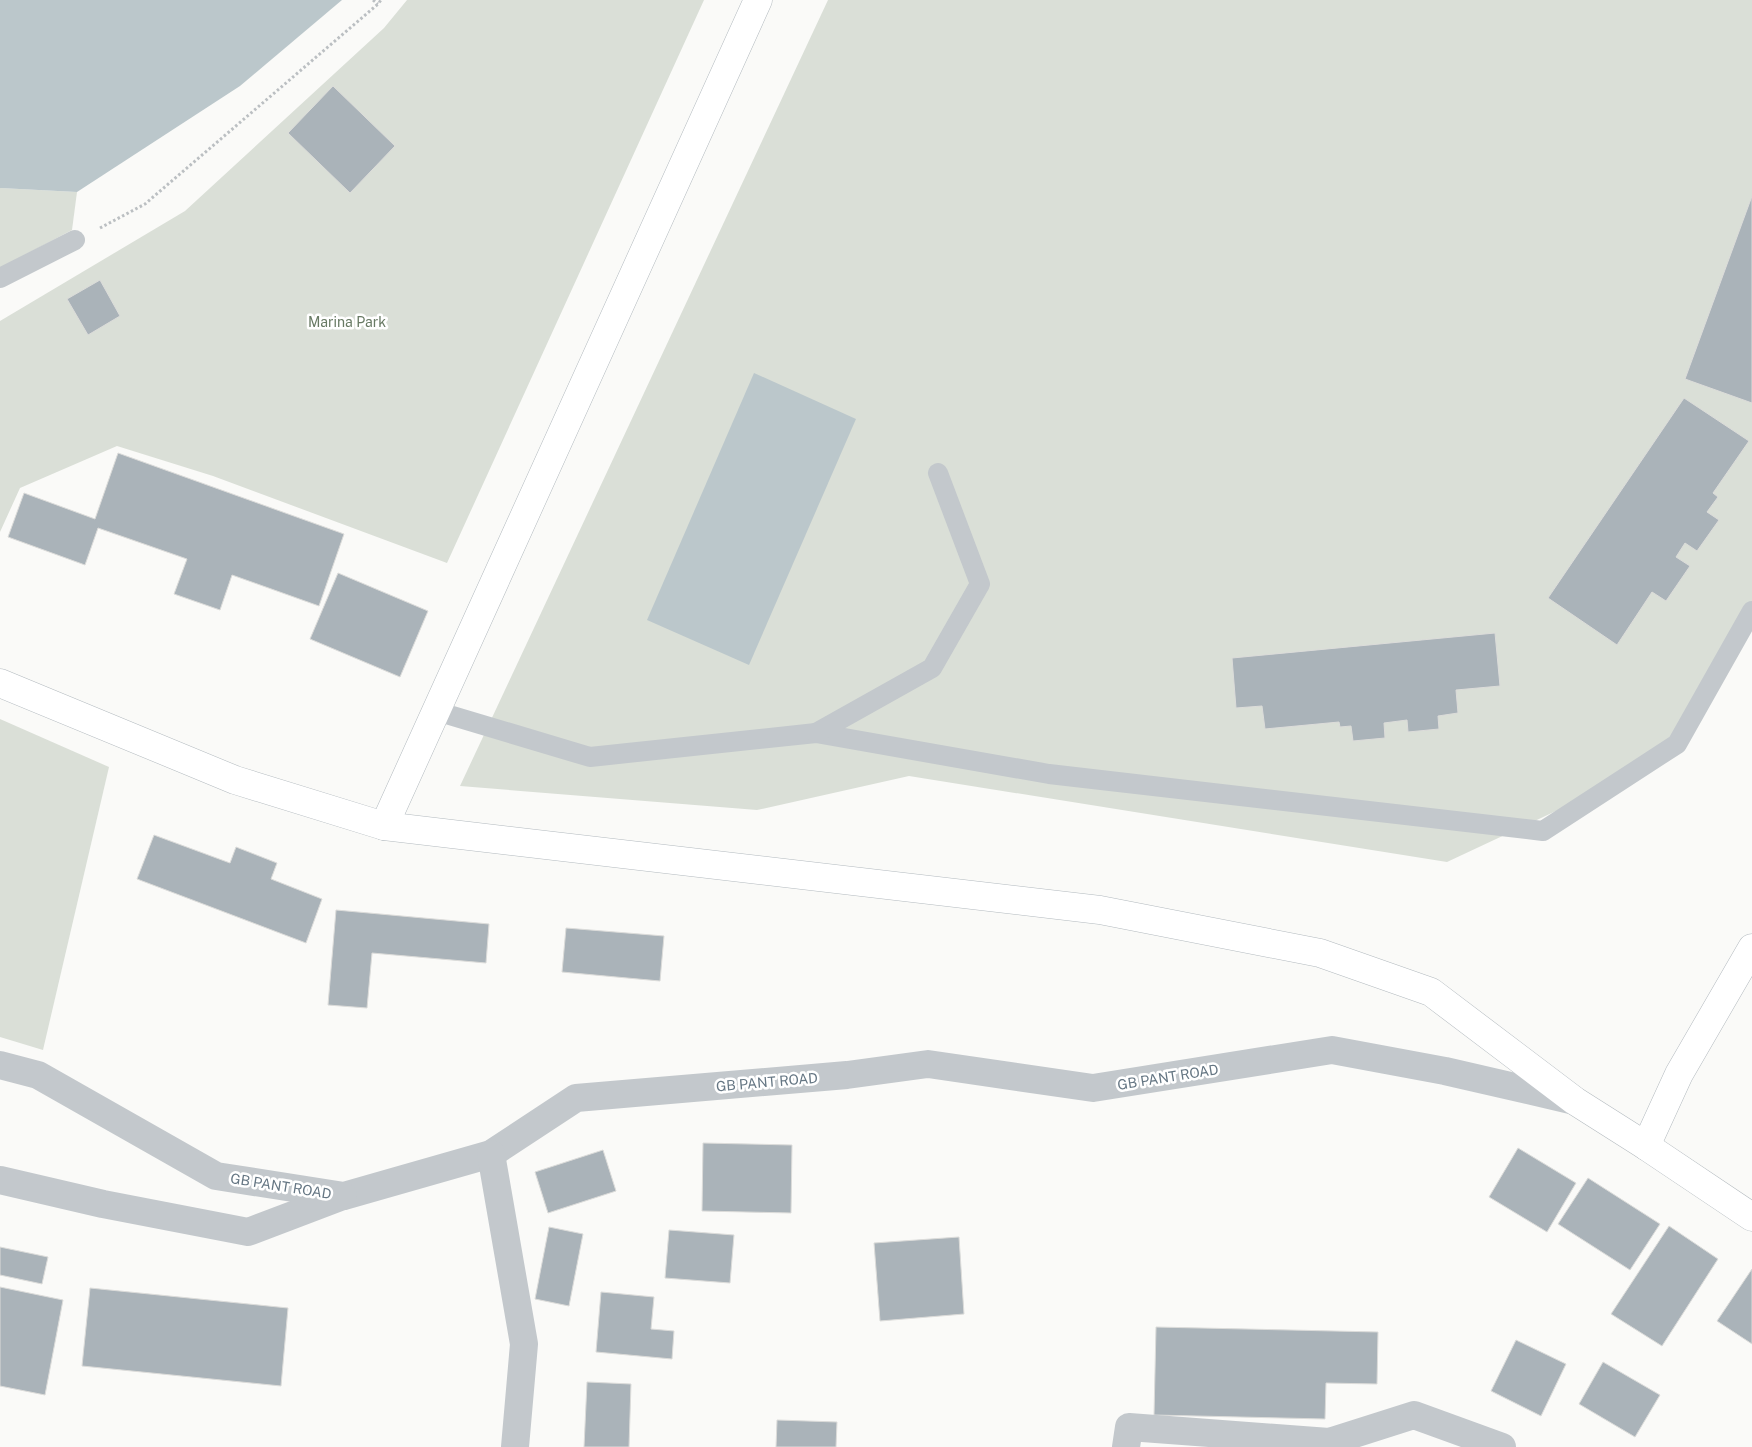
<svg xmlns="http://www.w3.org/2000/svg" width="1752" height="1447" font-family="'Public Sans',sans-serif">
	<style>
		.green { fill: #dadfd7 }
		.water { fill: #bbc7cb }
		.building { fill: #aab3b9; stroke: #dcdcda }
		.lines { fill: none; stroke-linecap: round; stroke-linejoin: round }
		.secondary-casing { stroke: #b3babf; stroke-width: 29 }
		.path { stroke: #bbbfc2; stroke-width: 3; stroke-dasharray: 2.5 2.5; stroke-linecap: butt }
		.lane { stroke: #c3c8cc; stroke-width: 20 }
		.street { stroke: #c3c8cc; stroke-width: 28 }
		.secondary { stroke: #fff; stroke-width: 28 }
		.labels { text-anchor: middle; stroke-width: 5; stroke-linejoin: round; paint-order: stroke }
		.park-label { font-size: 14px; fill: #687a64; stroke: #fff }
		.street-label { font-size: 14px; fill: #657683; stroke: #fff }
	</style>
	<rect width="100%" height="100%" fill="#fafaf8"/>
	<g class="green">
		<polygon points="407,0 704,0 447,563 213,476 117,446 20,488 0,532 0,321 185,211 384,28"/>
		<polygon points="828,0 1752,0 1752,620 1654,765 1447,862 909,776 757,810 460,786"/>
		<polygon points="0,188 77,192 72,230 0,268"/>
		<polygon points="0,719 109,767 43,1050 0,1037"/>
	</g>
	<g class="water">
		<polygon points="0,0 342,0 240,86 77,192 0,188"/>
		<polygon points="754,373 856,419 749,665 647,620"/>
	</g>
	<g class="building">
		<polygon points="333,86 395,146 350,193 288,133"/>
		<polygon points="1752,196 1752,403 1685,379"/>
		<polygon points="100,280 120,316 88,335 67,299"/>
		<polygon points="1684,398 1749,441 1713,493 1718,497 1707,512 1719,520 1697,551 1685,543 1676,557 1690,566 1666,601 1652,592 1617,645 1548,598"/>
		<polygon points="118,453 344,534 319,606 232,575 220,610 174,594 187,559 98,528 85,565 8,537 24,493 95,519"/>
		<polygon points="338,573 428,611 400,677 310,639"/>
		<polygon points="1495,633 1500,686 1456,690 1458,713 1438,716 1439,729 1408,732 1407,720 1384,723 1385,738 1353,741 1351,726 1340,727 1339,722 1265,729 1262,706 1236,708 1232,658"/>
		<polygon points="154,835 230,863 236,847 277,863 271,879 322,899 306,943 137,879"/>
		<polygon points="336,910 489,924 486,963 372,953 367,1008 328,1005"/>
		<polygon points="566,928 664,936 660,981 562,972"/>
		<polygon points="703,1143 792,1145 791,1213 702,1211"/>
		<polygon points="1518,1148 1576,1183 1547,1232 1489,1197"/>
		<polygon points="603,1150 616,1191 548,1213 535,1172"/>
		<polygon points="1588,1178 1660,1224 1630,1270 1558,1224"/>
		<polygon points="1669,1226 1718,1259 1662,1346 1611,1314"/>
		<polygon points="549,1227 583,1234 569,1306 535,1299"/>
		<polygon points="669,1230 734,1235 730,1283 665,1278"/>
		<polygon points="959,1237 964,1314 880,1321 874,1243"/>
		<polygon points="0,1247 48,1257 42,1284 0,1275"/>
		<polygon points="1752,1269 1752,1344 1717,1321"/>
		<polygon points="0,1287 63,1300 45,1395 0,1386"/>
		<polygon points="90,1288 288,1308 281,1386 82,1366"/>
		<polygon points="601,1292 654,1297 651,1329 674,1331 672,1359 596,1352"/>
		<polygon points="1156,1327 1378,1332 1377,1384 1326,1383 1325,1419 1154,1415"/>
		<polygon points="1516,1340 1566,1364 1541,1416 1491,1391"/>
		<polygon points="1603,1362 1660,1395 1635,1437 1579,1404"/>
		<polygon points="587,1382 631,1384 629,1447 584,1447"/>
		<polygon points="777,1420 837,1422 836,1447 776,1447"/>
	</g>
	<g class="lines">
		<g class="secondary-casing">
			<g id="secondary">
				<polyline points="0,683 235,780 384,826 1100,910 1320,953 1431,992 1575,1101 1646,1146 1752,1217"/>
				<polyline points="384,826 758,0"/>
				<polyline points="1646,1146 1679,1074 1752,948"/>
			</g>
		</g>
		<g class="path">
			<polyline points="373,0 378,4"/>
			<polyline points="100,228 145,204 378,4 381,0"/>
		</g>
		<g class="lane">
			<polyline points="0,278 75,240"/>
			<polyline points="436,711 590,757 816,733 1049,774 1543,831 1677,744 1752,611"/>
			<polyline points="816,733 932,668 980,584 938,473"/>
		</g>
		<g class="street">
			<polyline points="0,1065 38,1075 216,1176 344,1196 491,1154 576,1098 847,1075 928,1064 1093,1088 1332,1050 1445,1071 1575,1101"/>
			<polyline points="491,1154 524,1344 515,1447"/>
			<polyline points="0,1180 103,1204 248,1232 343,1196"/>
			<polyline points="1126,1447 1129,1427 1329,1442 1414,1415 1502,1447"/>
		</g>
		<use href="#secondary" class="secondary"/>
	</g>
	<g class="labels">
		<g class="park-label">
			<text x="347" y="327">Marina Park</text>
		</g>
		<g class="street-label">
			<text transform="translate(1168 1077) rotate(-9)" y="5">GB PANT ROAD</text>
			<text transform="translate(767 1082) rotate(-5)" y="5">GB PANT ROAD</text>
			<text transform="translate(281 1186) rotate(9)" y="5">GB PANT ROAD</text>
		</g>
	</g>
</svg>
